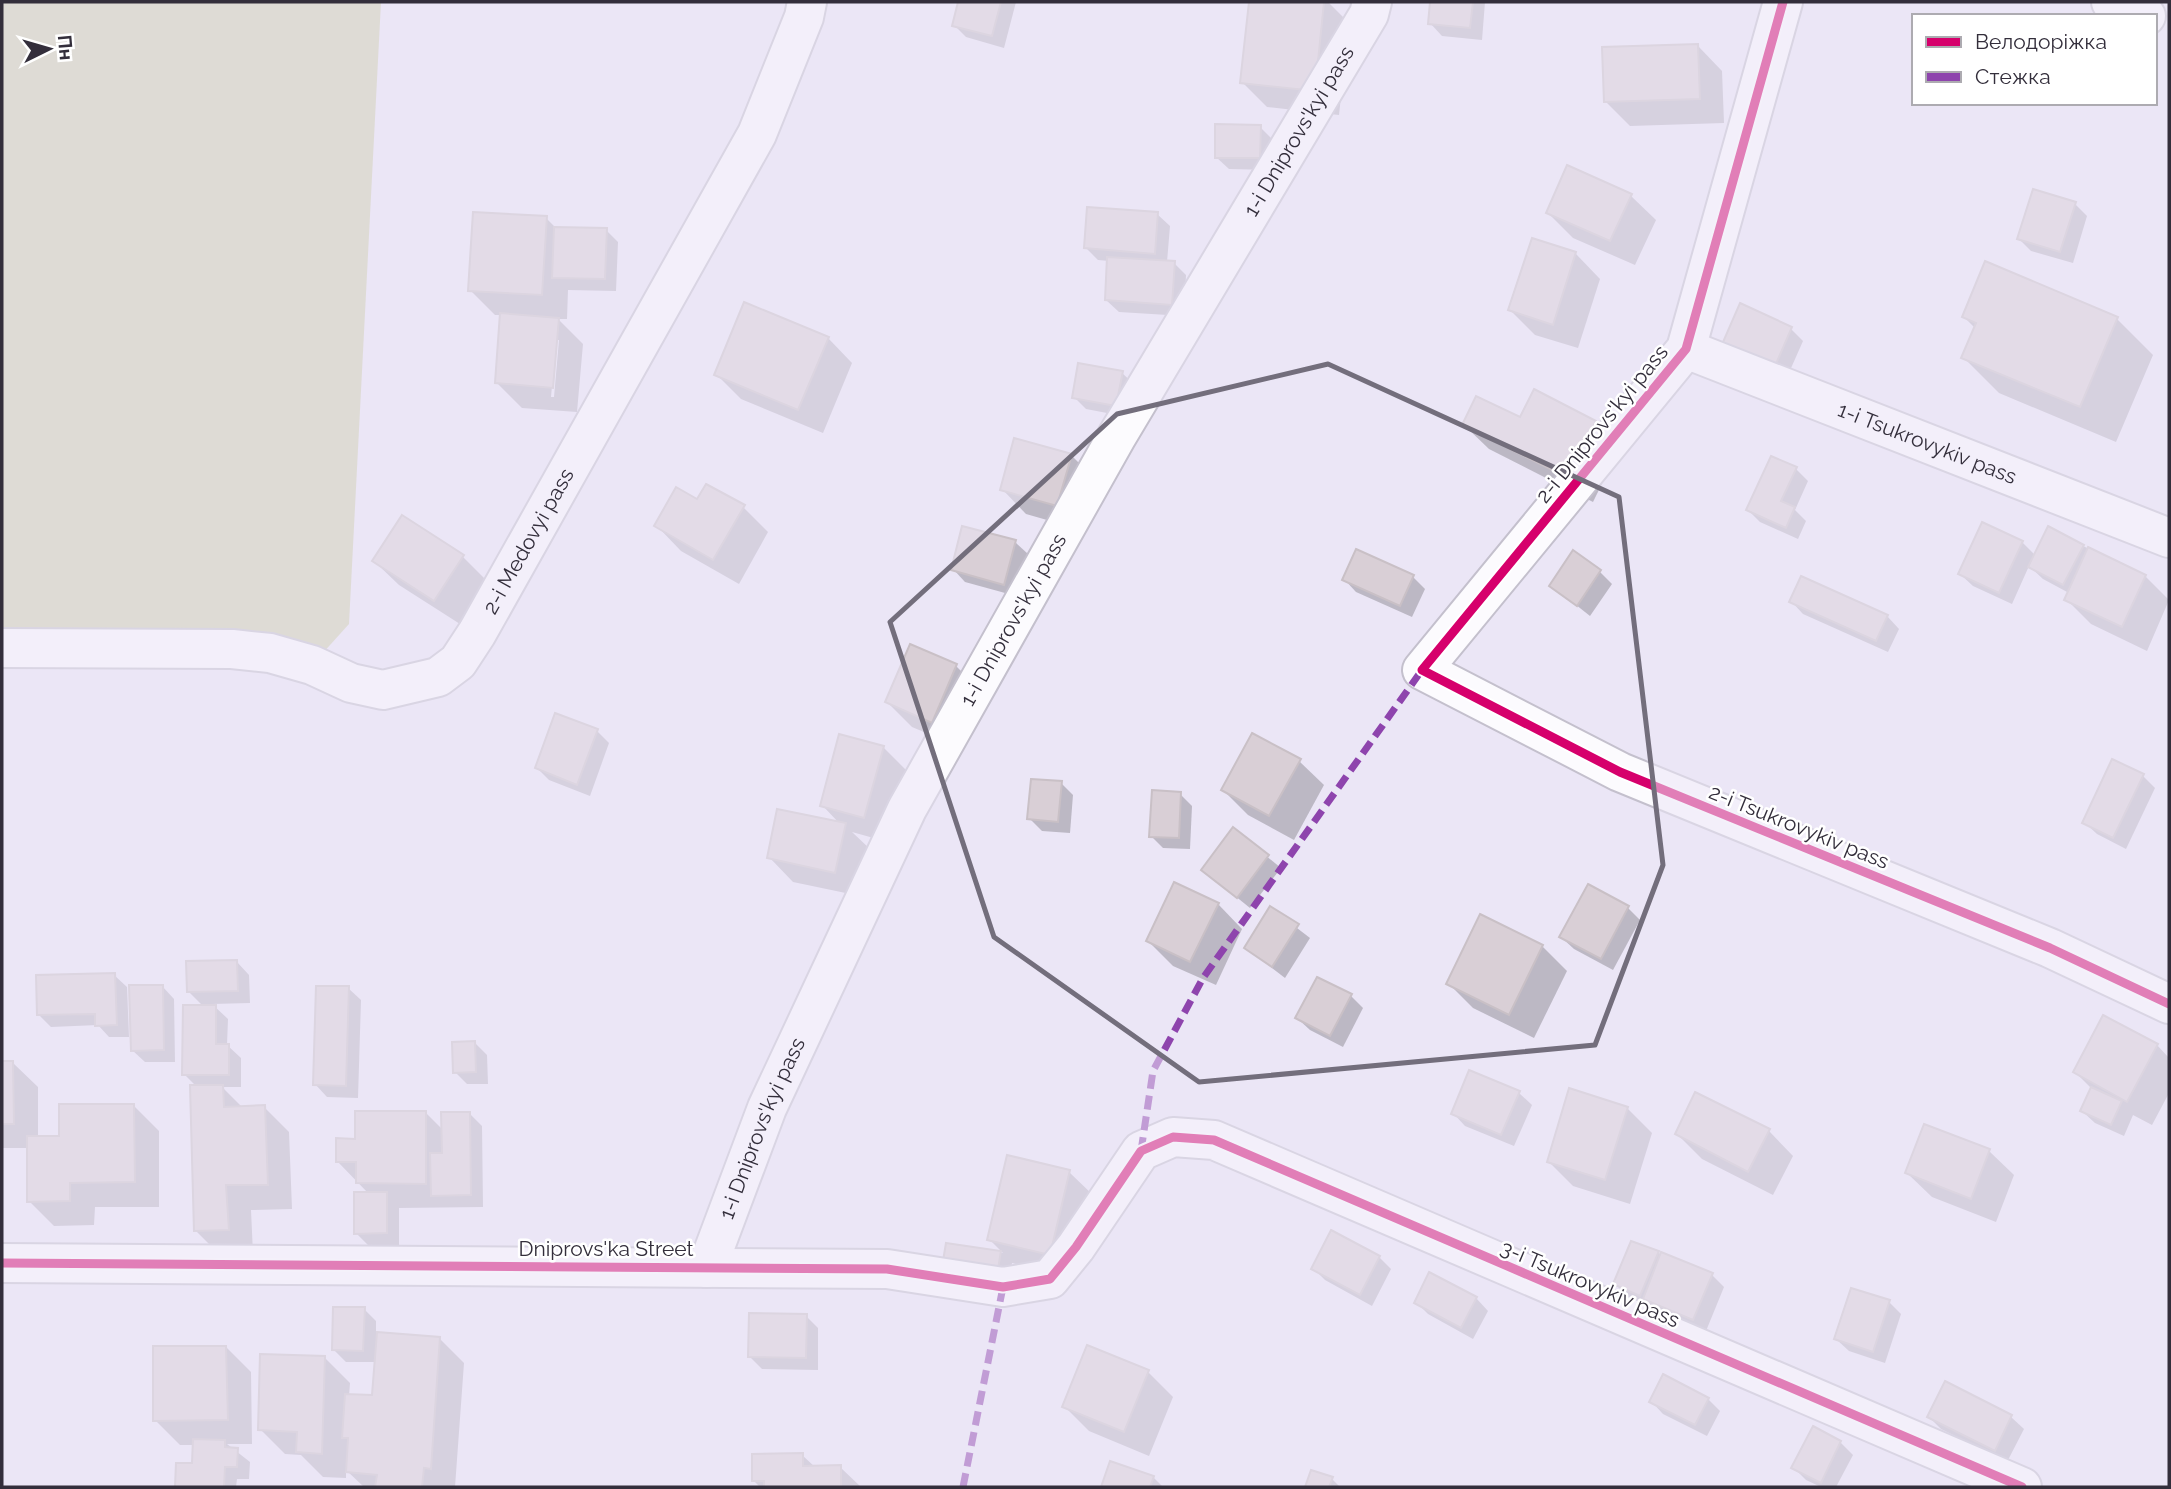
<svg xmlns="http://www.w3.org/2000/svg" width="2171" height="1489" font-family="Raleway,sans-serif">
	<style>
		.green { fill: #cecfae }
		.shadow { fill: #0003; fill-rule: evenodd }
		.building { fill: #d9cfd6; stroke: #c9c0c6; stroke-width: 2 }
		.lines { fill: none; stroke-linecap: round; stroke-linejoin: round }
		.minor-casing { stroke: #c4c0cd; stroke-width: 42 }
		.minor { stroke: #fcfbfe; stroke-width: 38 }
		.quiet { stroke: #8e44ad; stroke-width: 7; stroke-dasharray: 14 7; stroke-linecap: butt }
		.cycleway-casing { stroke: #fff; stroke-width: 13 }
		.cycleway { stroke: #d6006c; stroke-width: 9 }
		.marked { fill: none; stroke: #736e7c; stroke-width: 5; stroke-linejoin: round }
		.labels { text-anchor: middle; stroke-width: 5; stroke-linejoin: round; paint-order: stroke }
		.street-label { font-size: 21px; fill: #332e3b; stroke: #fff }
	</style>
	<rect width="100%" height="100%" fill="#ebe6f6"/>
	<polygon class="green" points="2,2 381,2 349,624 312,665 2,648"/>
	<g class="shadow">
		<polygon points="960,2 1016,2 1004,48 966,37 954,25"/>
		<polygon points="1251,2 1328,2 1349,23 1339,115 1267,107 1242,82"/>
		<polygon points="1432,2 1485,2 1482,40 1442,36 1430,23"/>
		<polygon points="1698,46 1722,71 1724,123 1630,126 1605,101"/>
		<polygon points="1260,127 1272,139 1272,170 1229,169 1216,157"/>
		<polygon points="1631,196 1656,220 1635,265 1573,238 1548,213"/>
		<polygon points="2075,204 2087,216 2073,263 2031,251 2019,239"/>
		<polygon points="1157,214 1170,226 1167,262 1174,263 1186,275 1184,316 1119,312 1106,300 1109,261 1098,260 1086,248"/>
		<path d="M546,218L556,228L606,230L618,242L616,291L568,290L567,319H558L583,344L577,412L522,408L497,383L502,315H495L470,290ZM556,340H559L554,397H551Z"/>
		<polygon points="1533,240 1576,254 1600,279 1578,348 1535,335 1510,310"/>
		<polygon points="1741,305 1791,329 1803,341 1784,384"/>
		<polygon points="1964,317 2117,319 2153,355 2116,442 1999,393 1963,357 1976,329"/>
		<polygon points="828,338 852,363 823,433 741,399 716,374"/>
		<polygon points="1122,373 1135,385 1128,417 1086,409 1074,397"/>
		<polygon points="1521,419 1595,422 1620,447 1593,502 1489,449 1464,425"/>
		<polygon points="1071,455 1096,480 1082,530 1026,514 1002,489"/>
		<polygon points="1796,469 1808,481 1795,510 1806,521 1798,539 1760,522 1748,510"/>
		<polygon points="697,502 743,507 768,532 739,584 681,551 657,526"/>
		<polygon points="1015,542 1028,554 1016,596 965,582 953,569"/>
		<polygon points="2022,542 2036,556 2083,546 2145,576 2169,600 2147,651 2091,624 2066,599 2069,593 2043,579 2029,566 2012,604 1973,586 1960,574"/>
		<polygon points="462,556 487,581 460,624 399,585 374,561"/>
		<polygon points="1600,572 1612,584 1590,616 1551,585"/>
		<polygon points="1413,577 1425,589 1412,617 1356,592 1344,579"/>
		<polygon points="1791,601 1887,616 1899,629 1888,652 1803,614"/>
		<polygon points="956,666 981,691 957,746 912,727 887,702"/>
		<polygon points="597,731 609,743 590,796 549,780 537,768"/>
		<polygon points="883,747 908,772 888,842 852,832 870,849 860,896 793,882 769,857 840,824 822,805"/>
		<polygon points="1299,761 1324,785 1294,840 1248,815 1223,790"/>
		<polygon points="2143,776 2155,788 2126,849 2097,834 2084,822"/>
		<polygon points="1061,783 1073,795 1070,833 1042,831 1029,818"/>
		<polygon points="1180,794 1192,806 1190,849 1163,848 1151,836"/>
		<polygon points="1233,829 1281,868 1250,908 1203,870"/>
		<polygon points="1589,886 1628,908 1640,920 1613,970 1574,949 1561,937"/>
		<polygon points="1218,904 1242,929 1216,985 1173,966 1148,941"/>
		<polygon points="1271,908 1310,938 1285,978 1246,948"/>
		<polygon points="1542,946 1567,971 1534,1038 1473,1008 1448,983"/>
		<polygon points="237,962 249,975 250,1003 212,1004 228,1019 227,1045 241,1058 241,1087 222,1087 243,1108 264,1107 289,1132 292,1209 251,1210 253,1254 220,1255 195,1230 197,1087 184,1074 204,1007 189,992"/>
		<polygon points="114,975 127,987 129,1037 109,1037 98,1025 51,1027 38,1014"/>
		<polygon points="162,986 174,999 175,1062 145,1062 132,1050"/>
		<polygon points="348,988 361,1000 358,1098 327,1097 315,1084"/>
		<polygon points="1351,996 1363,1008 1343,1047 1310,1030 1297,1018"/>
		<polygon points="475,1043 487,1055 488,1084 467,1084 455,1072"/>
		<polygon points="2157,1045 2169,1058 2169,1093 2152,1125 2133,1115 2124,1136 2095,1123 2082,1111 2092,1089 2075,1072"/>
		<polygon points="2,1063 13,1063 38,1087 38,1138 61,1138 134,1106 159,1131 159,1207 95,1207 94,1225 54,1226 29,1201 29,1148 2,1148"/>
		<polygon points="1519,1093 1532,1105 1514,1146 1465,1126 1453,1113"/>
		<polygon points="1627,1108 1652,1133 1630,1204 1573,1186 1549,1162"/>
		<polygon points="426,1113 444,1131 470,1114 482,1126 483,1207 399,1208 399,1245 368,1245 356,1233 369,1194 337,1161 356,1140"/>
		<polygon points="1769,1131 1793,1156 1773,1195 1702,1159 1677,1134"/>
		<polygon points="1989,1151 2014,1175 1996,1222 1932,1197 1907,1173"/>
		<polygon points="1069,1172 1094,1196 1074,1279 1012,1263 1009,1286 947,1245 1003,1253 989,1239"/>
		<polygon points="1658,1253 1712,1275 1724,1287 1706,1331 1628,1296 1615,1284"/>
		<polygon points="1379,1257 1391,1269 1372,1306 1325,1280 1313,1268"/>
		<polygon points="1476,1298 1488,1311 1473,1339 1428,1314 1416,1302"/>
		<polygon points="1889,1302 1901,1314 1885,1363 1849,1351 1836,1339"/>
		<polygon points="364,1309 376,1321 376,1334 439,1338 464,1363 455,1487 364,1487 346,1470 346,1478 323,1477 301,1455 285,1454 260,1429 325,1358 350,1383 349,1396 373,1397 376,1362 346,1362 334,1350"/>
		<polygon points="806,1316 818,1328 818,1370 762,1369 750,1357"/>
		<polygon points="226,1347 251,1372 252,1444 227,1444 250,1462 249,1479 237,1479 236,1487 177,1487 178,1465 194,1465 194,1445 180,1445 155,1420"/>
		<polygon points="1148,1372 1173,1397 1149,1456 1089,1431 1064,1406"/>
		<polygon points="1946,1383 2011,1417 2024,1429 2007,1462 1941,1429 1929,1417"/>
		<polygon points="1708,1399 1720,1411 1707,1436 1663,1414 1651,1401"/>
		<polygon points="1814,1428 1840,1442 1853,1455 1836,1487 1821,1487 1806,1480 1793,1467"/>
		<polygon points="802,1455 815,1467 840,1467 861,1487 760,1487 754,1481"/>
		<polygon points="1111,1463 1153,1477 1163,1487 1103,1487"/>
		<polygon points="1312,1472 1332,1479 1340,1487 1307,1487"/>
	</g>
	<g class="building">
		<polygon points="958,2 1001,2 992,36 952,26"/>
		<polygon points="1249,2 1324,2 1315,91 1240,83"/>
		<polygon points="1430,2 1473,2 1470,28 1428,24"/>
		<polygon points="1698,44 1700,99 1604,102 1602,47"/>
		<polygon points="1215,124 1261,125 1260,158 1215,158"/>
		<polygon points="1567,165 1632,194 1610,241 1546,213"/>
		<polygon points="2033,189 2076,202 2060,252 2017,239"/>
		<polygon points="1087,207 1158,212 1155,254 1084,248"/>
		<polygon points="473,212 547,216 542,295 468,291"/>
		<polygon points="554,227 607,228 605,279 552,278"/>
		<polygon points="1532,238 1576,252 1553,325 1508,310"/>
		<polygon points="1107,257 1175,261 1172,305 1105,300"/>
		<polygon points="1985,261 2118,317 2080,407 1961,358 1976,323 1962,317"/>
		<polygon points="744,302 829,337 798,410 714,375"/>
		<polygon points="1740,303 1792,327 1772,373 1720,349"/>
		<polygon points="500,313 559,318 553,388 495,383"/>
		<polygon points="1078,363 1123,371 1116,406 1072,398"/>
		<polygon points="1534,389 1596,421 1568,478 1462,425 1476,396 1520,417"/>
		<polygon points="1014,438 1072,454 1057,506 1000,490"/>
		<polygon points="1771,456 1797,467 1781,501 1795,507 1786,528 1746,510"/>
		<polygon points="706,484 745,505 713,560 654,526 676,487 697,499"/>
		<polygon points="402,515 464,555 434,601 372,561"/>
		<polygon points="1982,522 2023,541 1999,593 1958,574"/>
		<polygon points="962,526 1016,540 1004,585 951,570"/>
		<polygon points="2048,526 2084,545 2063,585 2028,567"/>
		<polygon points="2088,547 2146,575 2122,627 2064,600"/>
		<polygon points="1356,549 1414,575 1400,606 1342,580"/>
		<polygon points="1573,550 1601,570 1577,606 1549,586"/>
		<polygon points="1801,576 1888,615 1876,641 1789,602"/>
		<polygon points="910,644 957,664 932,723 885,702"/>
		<polygon points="555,713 598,729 577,785 535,768"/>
		<polygon points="1252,733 1301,759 1269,816 1221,790"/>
		<polygon points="839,734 884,746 864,818 820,806"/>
		<polygon points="2112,759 2144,774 2113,838 2082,823"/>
		<polygon points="1031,779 1062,781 1058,822 1027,819"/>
		<polygon points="1152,790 1181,792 1179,838 1149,837"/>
		<polygon points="777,809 846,823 835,873 767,858"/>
		<polygon points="1233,827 1269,855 1237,898 1201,870"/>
		<polygon points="1174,882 1219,903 1190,962 1146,941"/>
		<polygon points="1588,884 1629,906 1601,959 1559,937"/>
		<polygon points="1270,906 1299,924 1272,967 1244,948"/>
		<polygon points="1480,914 1543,945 1509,1015 1446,984"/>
		<polygon points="237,960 238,991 187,992 186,961"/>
		<polygon points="115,973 117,1025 95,1026 95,1014 37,1015 36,975"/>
		<polygon points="1317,977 1352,994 1330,1036 1295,1018"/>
		<polygon points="129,985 163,985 164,1050 131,1051"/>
		<polygon points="316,986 349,986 346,1086 313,1085"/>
		<polygon points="183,1005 216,1005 216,1044 229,1044 229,1075 182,1075"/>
		<polygon points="2103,1015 2158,1044 2127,1102 2073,1072"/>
		<polygon points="475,1041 476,1072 453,1073 452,1042"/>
		<polygon points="2,1061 13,1061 14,1124 2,1124"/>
		<polygon points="1469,1070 1520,1091 1501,1135 1451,1114"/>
		<polygon points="190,1085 223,1085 224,1107 265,1105 268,1185 226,1185 229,1230 194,1231"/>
		<polygon points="2091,1087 2122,1101 2111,1125 2080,1111"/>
		<polygon points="1569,1088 1628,1107 1605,1180 1547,1162"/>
		<polygon points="1695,1092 1770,1129 1748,1172 1675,1134"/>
		<polygon points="59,1104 134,1104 135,1182 70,1183 70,1201 27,1202 27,1136 59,1136"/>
		<polygon points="355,1111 426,1111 426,1184 356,1183 356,1162 336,1162 336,1138 355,1139"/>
		<polygon points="441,1112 470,1112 471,1195 431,1196 430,1153 442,1153"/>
		<polygon points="1924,1124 1990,1149 1971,1199 1905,1173"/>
		<polygon points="1007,1155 1070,1170 1050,1255 987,1240"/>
		<polygon points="354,1192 387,1192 387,1233 354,1234"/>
		<polygon points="1331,1230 1380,1256 1360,1295 1311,1269"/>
		<polygon points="1631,1241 1659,1251 1640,1296 1613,1284"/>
		<polygon points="946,1243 1001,1251 997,1275 942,1267"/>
		<polygon points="1661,1252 1713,1273 1693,1320 1643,1299"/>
		<polygon points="1429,1272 1477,1297 1461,1328 1414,1303"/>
		<polygon points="1851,1288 1890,1300 1873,1352 1834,1339"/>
		<polygon points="333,1307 365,1307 363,1351 332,1350"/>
		<polygon points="749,1313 807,1314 806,1358 748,1357"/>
		<polygon points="377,1332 440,1337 431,1469 424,1468 422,1487 375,1487 377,1475 346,1472 348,1438 342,1438 345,1394 372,1395"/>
		<polygon points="1087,1345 1149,1370 1124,1432 1062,1407"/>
		<polygon points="153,1346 226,1346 228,1420 153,1421"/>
		<polygon points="260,1354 325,1356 322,1454 296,1452 297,1432 258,1430"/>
		<polygon points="1663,1374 1709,1398 1695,1425 1649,1402"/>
		<polygon points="1945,1381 2012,1415 1995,1451 1927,1417"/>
		<polygon points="1813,1426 1841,1441 1821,1483 1791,1468"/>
		<polygon points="193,1439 225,1440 225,1447 238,1448 237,1467 225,1467 224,1487 175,1487 176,1463 192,1463"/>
		<polygon points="803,1453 803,1466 841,1465 841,1487 764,1487 764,1481 752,1481 752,1454"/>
		<polygon points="1110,1461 1154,1476 1150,1487 1101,1487"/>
		<polygon points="1311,1470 1333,1477 1329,1487 1305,1487"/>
	</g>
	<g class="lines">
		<g class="minor-casing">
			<g id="minor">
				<polyline points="1783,2 1686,349 1422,670 1620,772 2050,948 2169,1004"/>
				<polyline points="2111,2 2146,16"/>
				<path id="s1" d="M1686,349L2169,538"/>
				<path id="s2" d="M2,648L232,649L270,653L312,665L351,683L383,690L438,677L458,662L477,633L757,134L804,17L807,2"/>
				<polyline points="2,1263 887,1269 1003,1287 1050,1279 1076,1247 1141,1151 1173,1137 1214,1140 2022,1487"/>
				<path id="s3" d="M707,1268L767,1108L907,809L1117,436L1369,14L1372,2"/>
			</g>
		</g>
		<use href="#minor" class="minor"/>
		<g class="quiet">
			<polyline points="1141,1151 1153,1071 1203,978 1422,670"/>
			<polyline points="963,1487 1003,1287"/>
		</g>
		<g class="cycleway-casing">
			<g id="cycleway">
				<polyline points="1783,2 1686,349 1422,670 1620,772 2050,948 2169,1004"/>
				<polyline points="2,1263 887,1269 1003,1287 1050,1279 1076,1247 1141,1151 1173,1137 1214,1140 2022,1487"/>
			</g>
		</g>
		<use href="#cycleway" class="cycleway"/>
	</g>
	<path d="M0 0H2171V1489H0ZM1328,364L1619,497L1663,865L1595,1045L1199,1082L994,937L890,622L1117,414Z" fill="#ebe6f6" fill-opacity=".55" fill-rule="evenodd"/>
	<path class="marked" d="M1328,364L1619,497L1663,865L1595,1045L1199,1082L994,937L890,622L1117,414Z"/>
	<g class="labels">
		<g class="street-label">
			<text dy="7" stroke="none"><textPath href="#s3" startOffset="1284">1-i Dniprovs'kyi pass</textPath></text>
			<text transform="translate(1602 424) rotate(-51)" y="7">2-i Dniprovs'kyi pass</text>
			<text dy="7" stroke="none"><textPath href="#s1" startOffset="259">1-i Tsukrovykiv pass</textPath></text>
			<text dy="7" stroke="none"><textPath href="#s2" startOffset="609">2-i Medovyi pass</textPath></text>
			<text dy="7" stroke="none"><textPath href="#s3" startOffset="718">1-i Dniprovs'kyi pass</textPath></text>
			<text transform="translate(1799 827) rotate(22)" y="7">2-i Tsukrovykiv pass</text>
			<text dy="7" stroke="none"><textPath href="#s3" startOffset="150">1-i Dniprovs'kyi pass</textPath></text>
			<text x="606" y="1256">Dniprovs'ka Street</text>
			<text transform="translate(1590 1284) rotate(23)" y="7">3-i Tsukrovykiv pass</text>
		</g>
	</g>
	<rect width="2171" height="1489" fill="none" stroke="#332e3b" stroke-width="7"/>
	<rect x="1912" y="14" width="245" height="91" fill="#ffffff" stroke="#adabb1" stroke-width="2"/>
	<rect x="1926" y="37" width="35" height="10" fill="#d6006c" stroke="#adabb1" stroke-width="2"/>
	<text x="1975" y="49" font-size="21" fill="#332e3b">Велодоріжка</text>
	<rect x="1926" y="72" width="35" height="10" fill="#8e44ad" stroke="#adabb1" stroke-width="2"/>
	<text x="1975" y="84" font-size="21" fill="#332e3b">Стежка</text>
	<g transform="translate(49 49) rotate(85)" stroke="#ffffff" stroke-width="5" paint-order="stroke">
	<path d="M0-5L12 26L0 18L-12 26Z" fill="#332e3b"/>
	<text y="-10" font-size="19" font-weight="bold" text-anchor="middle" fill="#332e3b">Пн</text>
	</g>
</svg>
